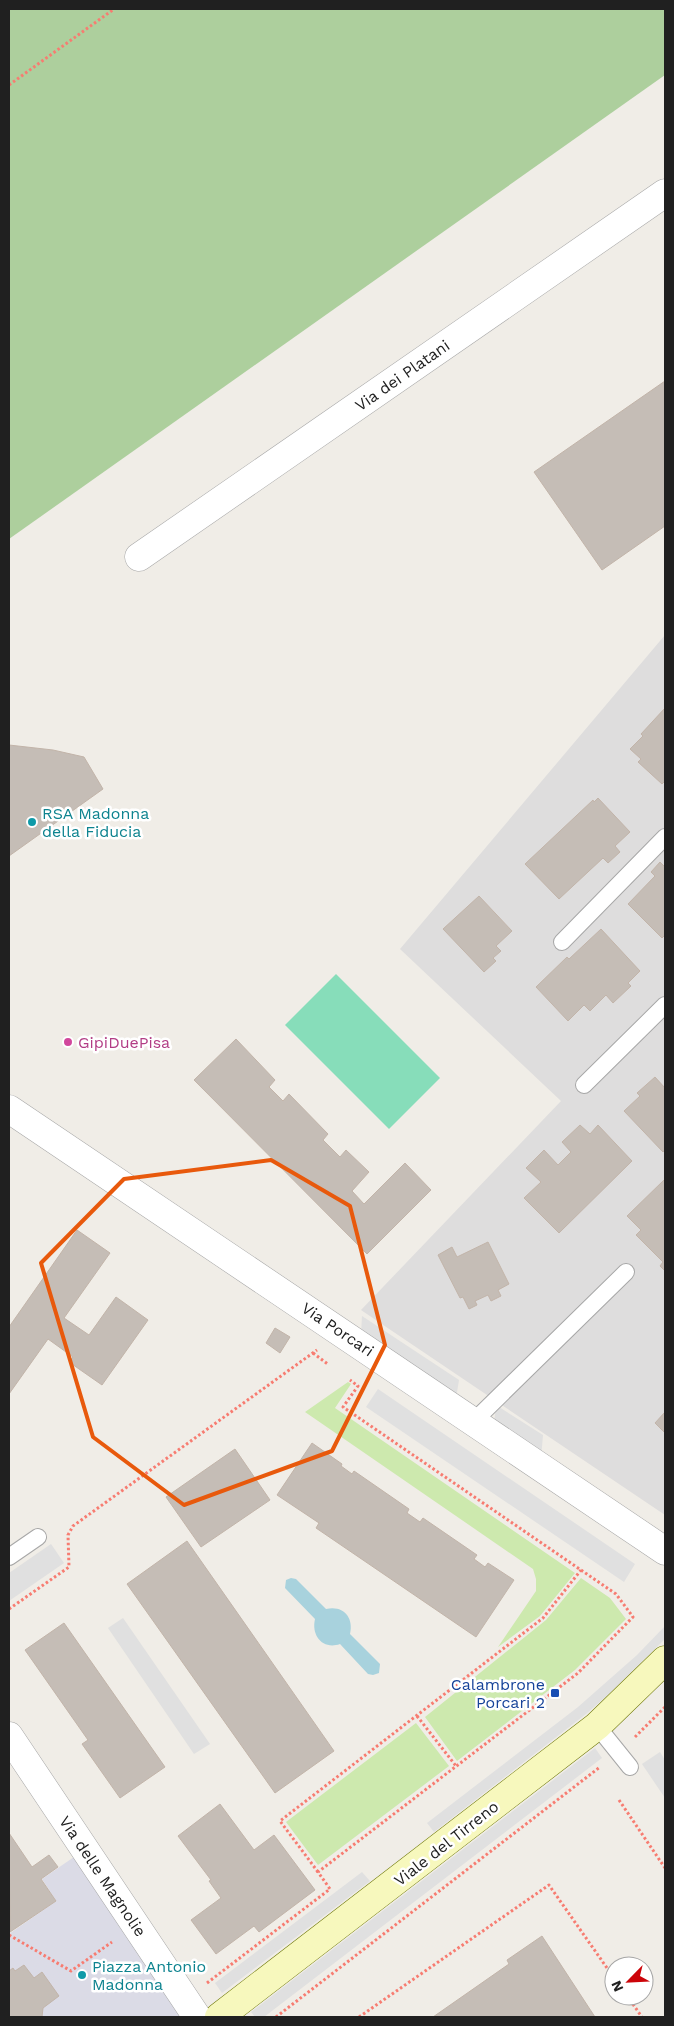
<svg xmlns="http://www.w3.org/2000/svg" width="674" height="2026" font-family="'Work Sans',sans-serif">
	<style>
		.residential { fill: #dedddd }
		.grass { fill: #cde9ae }
		.forest { fill: #adcf9d }
		.pitch { fill: #87ddba }
		.parking { fill: #e0e0e0 }
		.plaza { fill: #dbdbe6 }
		.water { fill: #a8d2dd }
		.building { fill: #c5bdb6; stroke: #c2b4a9 }
		.lines { fill: none; stroke-linecap: round; stroke-linejoin: round }
		.lane-casing { stroke: #a7a7a7; stroke-width: 18 }
		.street-casing { stroke: #a7a7a7; stroke-width: 29 }
		.secondary-casing { stroke: #6e7707; stroke-width: 29 }
		.path { stroke: #f77c71; stroke-width: 3; stroke-dasharray: 2.5 2.5; stroke-linecap: butt }
		.lane { stroke: #fff; stroke-width: 16 }
		.street { stroke: #fff; stroke-width: 28 }
		.secondary { stroke: #f7f8bd; stroke-width: 28 }
		.marked { fill: none; stroke: #e8590c; stroke-width: 4; stroke-linejoin: round }
		.culture-dot { fill: #0f9aa8; stroke: #fff; stroke-width: 2 }
		.hotel-dot { fill: #d1479c; stroke: #fff; stroke-width: 2 }
		.transit-dot { fill: #1a4fb4; stroke: #fff; stroke-width: 2 }
		.labels { text-anchor: middle; stroke-width: 5; stroke-linejoin: round; paint-order: stroke }
		.street-label { font-size: 16px; fill: #202020; stroke: #fff }
		.culture-label { font-size: 16px; fill: #0d838f; stroke: #fff; text-anchor: start }
		.hotel-label { font-size: 16px; fill: #b23c85; stroke: #fff; text-anchor: start }
		.transit-label { font-size: 16px; fill: #164399; stroke: #fff; text-anchor: end }
	</style>
	<rect width="100%" height="100%" fill="#f0ede7"/>
	<polygon class="residential" points="665,635 665,1515 361,1310 561,1101 400,949"/>
	<g class="grass">
		<polygon points="348,1382 351,1384 335,1408 575,1573 540,1616 498,1647 536,1591 536,1579 533,1569 305,1412"/>
		<polygon points="581,1578 610,1598 626,1619 575,1670 457,1761 425,1717 546,1620"/>
		<polygon points="416,1723 449,1766 318,1865 286,1822"/>
	</g>
	<polygon class="forest" points="9,9 665,9 665,75 9,539"/>
	<polygon class="pitch" points="336,974 440,1078 389,1129 285,1025"/>
	<g class="parking">
		<polygon points="362,1316 459,1380 456,1398 361,1335"/>
		<polygon points="378,1389 635,1564 624,1582 366,1407"/>
		<polygon points="496,1405 543,1435 541,1458 494,1425"/>
		<polygon points="51,1544 64,1563 9,1601 9,1573"/>
		<polygon points="123,1618 210,1744 194,1754 108,1628"/>
		<polygon points="665,1626 665,1639 609,1694 586,1714 434,1832 427,1823 578,1707 637,1655"/>
		<polygon points="595,1748 602,1758 264,2017 255,2017 251,2012"/>
		<polygon points="660,1752 665,1760 665,1798 642,1764"/>
		<polygon points="362,1872 370,1881 222,1993 215,1983"/>
	</g>
	<polygon class="plaza" points="74,1857 183,2017 9,2017 9,1934 56,1901 42,1879"/>
	<path class="water" d="M291,1578L296,1579L326,1609C343,1605 354,1617 350,1634L380,1664L379,1673L373,1675L368,1674L340,1644C323,1650 311,1636 315,1619L285,1588L286,1580Z"/>
	<g class="building">
		<polygon points="665,381 665,526 602,570 534,472"/>
		<polygon points="665,708 665,781 662,784 638,762 641,759 630,749 643,736 641,734"/>
		<polygon points="9,745 53,750 84,757 103,789 9,856"/>
		<polygon points="598,798 630,832 615,846 620,852 608,863 603,858 559,899 525,864 593,800 594,802"/>
		<polygon points="660,862 665,867 665,935 662,938 628,904 655,876 651,872"/>
		<polygon points="479,896 512,931 496,946 501,951 493,958 496,961 484,972 443,929"/>
		<polygon points="601,929 640,971 628,983 631,986 613,1003 606,995 590,1011 584,1005 568,1021 536,987 567,957 569,959"/>
		<polygon points="236,1039 275,1080 269,1087 283,1101 289,1094 328,1134 323,1140 340,1157 346,1150 369,1172 352,1191 364,1204 405,1163 431,1190 367,1254 194,1080"/>
		<polygon points="655,1077 665,1088 665,1150 663,1152 624,1111 640,1096 637,1093"/>
		<polygon points="580,1125 590,1134 598,1125 632,1161 559,1233 524,1198 541,1182 526,1168 544,1150 558,1165 571,1152 562,1142"/>
		<polygon points="664,1180 665,1181 665,1271 660,1266 663,1262 636,1235 641,1230 627,1216"/>
		<polygon points="77,1230 110,1253 64,1318 89,1335 116,1297 148,1320 102,1385 69,1362 73,1357 48,1339 9,1394 9,1327"/>
		<polygon points="488,1242 509,1284 498,1290 501,1296 491,1301 488,1295 475,1301 477,1305 469,1309 463,1297 460,1298 438,1255 452,1247 457,1257"/>
		<polygon points="275,1328 290,1337 280,1353 266,1343"/>
		<polygon points="665,1412 665,1433 655,1423"/>
		<polygon points="312,1443 342,1464 341,1466 352,1474 354,1471 409,1509 407,1513 420,1522 423,1518 477,1555 474,1559 485,1567 488,1563 514,1580 476,1637 316,1528 319,1523 277,1495"/>
		<polygon points="235,1449 270,1500 201,1547 166,1497"/>
		<polygon points="187,1541 334,1751 275,1793 127,1584"/>
		<polygon points="64,1623 165,1767 120,1798 82,1744 88,1740 25,1650"/>
		<polygon points="220,1804 254,1850 274,1835 315,1890 259,1932 254,1926 216,1954 191,1920 221,1898 209,1881 211,1880 178,1836"/>
		<polygon points="9,1833 32,1867 49,1855 58,1867 41,1879 56,1901 10,1932"/>
		<polygon points="542,1936 595,2017 433,2017 509,1964 507,1960"/>
		<polygon points="24,1965 34,1978 42,1972 59,1996 43,2008 42,2017 9,2017 9,1971 13,1968 15,1971"/>
	</g>
	<g class="lines">
		<g class="lane-casing">
			<g id="lane">
				<polyline points="562,942 665,837"/>
				<polyline points="584,1085 665,1005"/>
				<polyline points="474,1421 626,1272"/>
				<polyline points="9,1557 38,1537"/>
				<polyline points="597,1726 630,1767"/>
			</g>
		</g>
		<g class="street-casing">
			<g id="street">
				<polyline points="139,557 665,193"/>
				<polyline points="9,1109 665,1551"/>
				<polyline points="9,1736 197,2017"/>
			</g>
		</g>
		<g class="secondary-casing">
			<polyline id="secondary" points="219,2017 597,1726 665,1660"/>
		</g>
		<g class="path">
			<polyline points="9,85 114,9"/>
			<polyline points="313,1353 329,1365"/>
			<polyline points="9,1609 69,1567 68,1535 73,1526 317,1350"/>
			<polyline points="417,1716 456,1766"/>
			<polyline points="635,1737 665,1707"/>
			<polyline points="619,1800 665,1868"/>
			<polyline points="318,1872 280,1821 543,1618 581,1570"/>
			<polyline points="9,1935 71,1971 112,1942"/>
			<polyline points="207,1983 330,1889 318,1872 578,1673 633,1617 616,1594 343,1407 358,1386 350,1380"/>
			<polyline points="627,1996 642,2017"/>
			<polyline points="276,2017 600,1767"/>
			<polyline points="359,2017 549,1885 614,1978"/>
		</g>
		<use href="#lane" class="lane"/>
		<use href="#street" class="street"/>
		<use href="#secondary" class="secondary"/>
	</g>
	<path class="marked" d="M271,1160L350,1206L385,1345L332,1451L184,1505L93,1437L41,1263L124,1179Z"/>
	<g class="culture-dot">
		<circle cx="32" cy="822" r="5"/>
		<circle cx="82" cy="1975" r="5"/>
	</g>
	<circle class="hotel-dot" cx="68" cy="1042" r="5"/>
	<rect class="transit-dot" x="550" y="1688" width="10" height="10" rx="2.5"/>
	<g class="labels">
		<g class="street-label">
			<text transform="translate(402 375) rotate(-35)" y="6">Via dei Platani</text>
			<text transform="translate(338 1329) rotate(34)" y="6">Via Porcari</text>
			<text transform="translate(446 1843) rotate(-38)" y="6">Viale del Tirreno</text>
			<text transform="translate(103 1876) rotate(56)" y="6">Via delle Magnolie</text>
		</g>
		<g class="culture-label">
			<text x="42" y="819">RSA Madonna<tspan x="42" dy="18">della Fiducia</tspan></text>
			<text x="92" y="1972">Piazza Antonio<tspan x="92" dy="18">Madonna</tspan></text>
		</g>
		<g class="hotel-label">
			<text x="78" y="1048">GipiDuePisa</text>
		</g>
		<g class="transit-label">
			<text x="545" y="1690">Calambrone<tspan x="545" dy="18">Porcari 2</tspan></text>
		</g>
	</g>
	<rect width="674" height="2026" fill="none" stroke="#202020" stroke-width="20"/>
	<g transform="translate(629 1981) rotate(246)"><circle r="24" fill="#ffffff" stroke="#a6a6a6"/>
	<path d="M0-4L9 19L0 12L-9 19Z" fill="#cc0409"/>
	<text y="-8" font-size="14" font-weight="bold" text-anchor="middle" fill="#202020">N</text>
	</g>
</svg>
